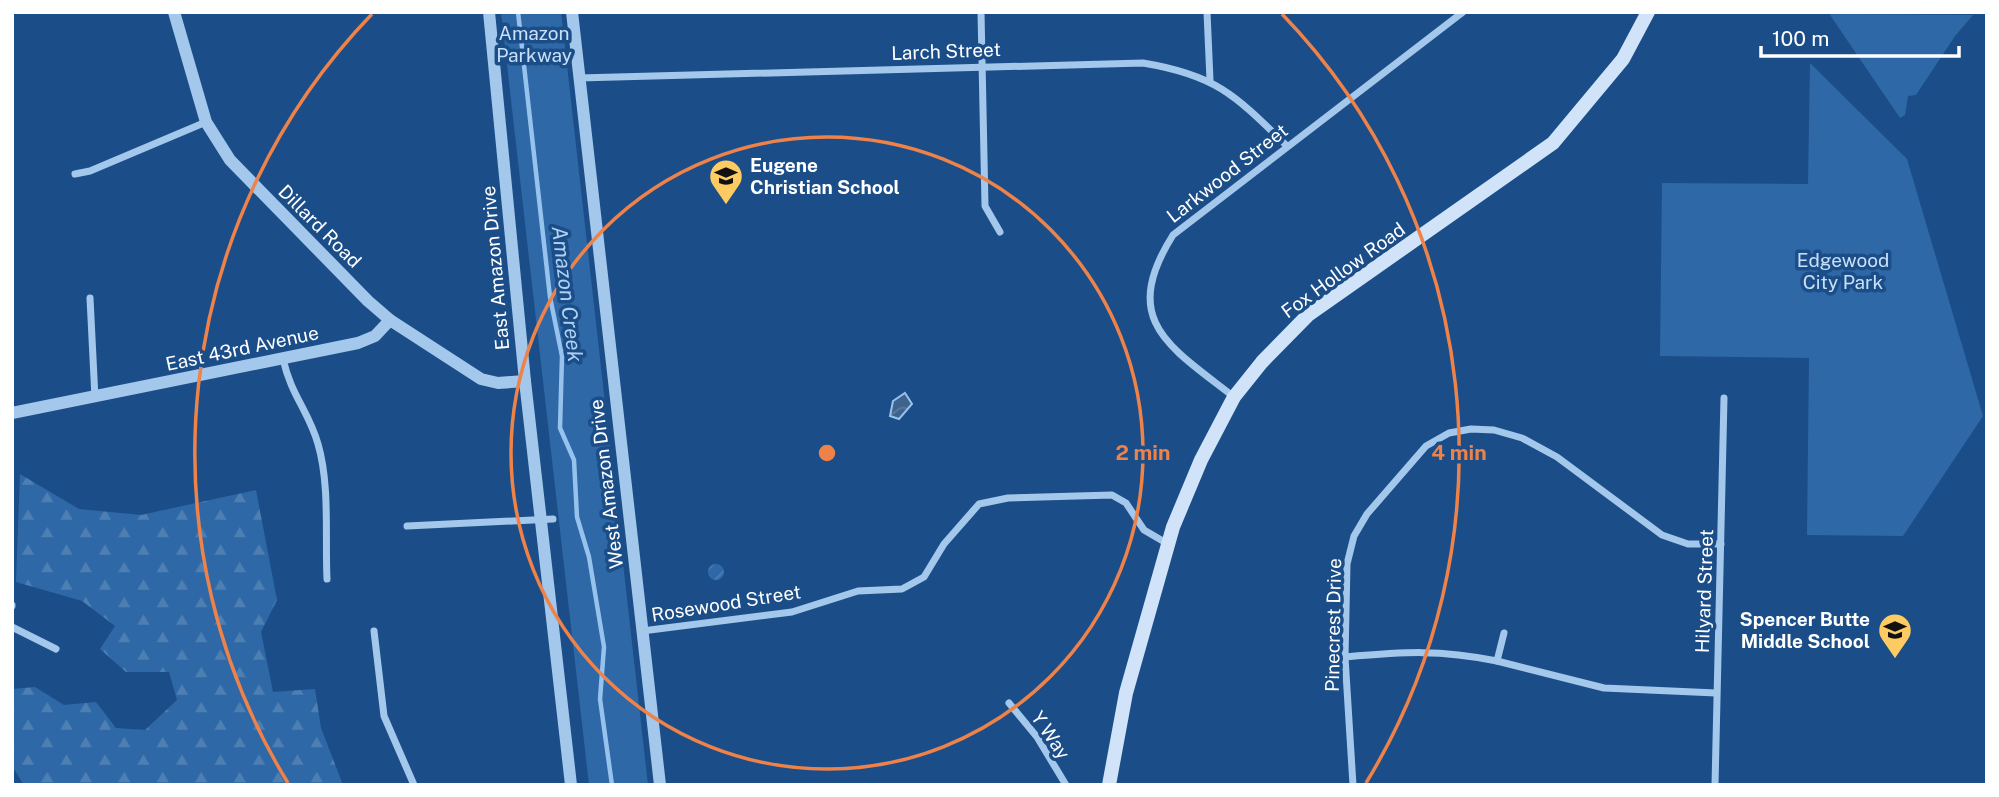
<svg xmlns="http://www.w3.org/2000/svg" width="1999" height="797" font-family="'Public Sans',sans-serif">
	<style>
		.forest { fill: url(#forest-firs) }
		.park { fill: #2e68a6 }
		.garden { fill: url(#garden-furrows) }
		.water { fill: url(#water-waves); stroke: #97c2ee; stroke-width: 2 }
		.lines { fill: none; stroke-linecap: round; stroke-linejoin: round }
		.stream { stroke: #97c2ee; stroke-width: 4.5 }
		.minor { stroke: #a4c7ec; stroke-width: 7 }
		.tertiary { stroke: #a4c7ec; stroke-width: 12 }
		.secondary { stroke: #d0e3f9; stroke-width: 14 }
		.ring { fill: none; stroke: #ee8249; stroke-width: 3.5 }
		.labels { text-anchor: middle; stroke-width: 7; stroke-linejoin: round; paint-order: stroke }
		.park-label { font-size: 19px; fill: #c9e0f9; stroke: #1b4e88 }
		.street-label { font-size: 19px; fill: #fff; stroke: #1b4e88 }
		.poi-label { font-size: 19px; font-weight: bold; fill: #fff; stroke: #1b4e88; text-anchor: start }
		.water-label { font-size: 21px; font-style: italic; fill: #b0d1f3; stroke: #1b4e88 }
		.centre { fill: #ee8249; stroke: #1b4e88; stroke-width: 3.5 }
		.ring-label { font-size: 21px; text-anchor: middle; font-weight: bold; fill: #ee8249; stroke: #1b4e88; stroke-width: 7; stroke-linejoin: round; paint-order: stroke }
	</style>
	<defs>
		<pattern id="forest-firs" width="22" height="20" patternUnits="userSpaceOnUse" patternTransform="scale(1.75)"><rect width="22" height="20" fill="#2e68a6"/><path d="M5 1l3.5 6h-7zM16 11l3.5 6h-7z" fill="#4d7fb3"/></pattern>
		<pattern id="garden-furrows" width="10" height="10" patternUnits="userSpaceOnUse" patternTransform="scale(1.75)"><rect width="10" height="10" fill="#2e68a6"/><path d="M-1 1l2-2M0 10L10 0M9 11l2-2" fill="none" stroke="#4d7fb3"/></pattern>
		<pattern id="water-waves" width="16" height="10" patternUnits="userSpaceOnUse" patternTransform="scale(1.75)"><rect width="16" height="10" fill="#3e648d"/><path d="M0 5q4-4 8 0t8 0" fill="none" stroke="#5b7b9e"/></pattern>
	</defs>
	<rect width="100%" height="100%" fill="#1b4e88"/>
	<polygon class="forest" points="20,474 79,509 141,515 256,490 277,600 261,632 273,692 315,689 321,728 343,785 24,785 12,766 12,689 35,687 64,705 96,702 116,728 145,730 177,700 169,672 126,672 100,649 115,626 82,601 16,582"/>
	<g class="park">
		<polygon points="501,12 561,12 648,785 589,785"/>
		<polygon points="1833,12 1849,14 1973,15 1955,36 1916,95 1908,96 1905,115 1900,118 1830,15"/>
		<polygon points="1810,63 1907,159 1983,416 1903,536 1807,535 1809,358 1660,356 1662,183 1808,184"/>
	</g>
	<circle class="garden" cx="716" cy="572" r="8"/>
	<polygon class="water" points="905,393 912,404 899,419 890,416 893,401"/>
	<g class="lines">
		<polyline class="stream" points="518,12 550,297 562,356 560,428 574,460 577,517 589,557 604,647 600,699 612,785"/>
		<g class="minor">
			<polyline points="981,12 985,206 1000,232"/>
			<polyline points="1207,12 1210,80"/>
			<path d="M579,78L1143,63C1216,75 1235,95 1287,146"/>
			<polyline points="75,174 90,171 206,122"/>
			<polyline points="90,298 95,398"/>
			<path d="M283,359C291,395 309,412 318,444C330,485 325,536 327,579"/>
			<path d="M1234,397C1169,346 1119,321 1173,235L1463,12"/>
			<polyline points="407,526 553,519"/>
			<polyline points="12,606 12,605"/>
			<polyline points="12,627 56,649"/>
			<polyline points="374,631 384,716 414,785"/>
			<polyline points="642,631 792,612 858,591 902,589 924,577 944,544 979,504 1008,498 1112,495 1126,503 1144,530 1168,544"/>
			<path d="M1345,657C1404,652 1439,649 1497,661L1504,633"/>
			<polyline points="1497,661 1604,688 1716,693"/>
			<polyline points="1009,703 1037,737 1066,785"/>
			<polyline points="1353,785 1345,657 1347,564 1354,536 1367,514 1426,446 1449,433 1471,429 1494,430 1522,438 1557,457 1662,535 1688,544 1721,544"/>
			<polyline points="1715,785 1724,398"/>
		</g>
		<g class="tertiary">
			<polyline points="174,12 206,122 230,160 368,301 390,320 481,379 498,383 525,381"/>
			<polyline points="489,12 525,381 571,785"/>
			<polyline points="572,12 660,785"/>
			<polyline points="12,413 358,343 375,336 390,320"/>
		</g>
		<polyline class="secondary" points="1109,785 1126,693 1173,527 1201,460 1234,397 1262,362 1308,315 1553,143 1623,59 1648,12"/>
	</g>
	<g class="ring">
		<circle cx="827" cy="453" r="316"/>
		<path d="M288 783A632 632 0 0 1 372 14M1282 14A632 632 0 0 1 1366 783"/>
	</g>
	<defs>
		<g id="school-pin" transform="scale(1.75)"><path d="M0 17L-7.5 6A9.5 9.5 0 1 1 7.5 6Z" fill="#fdcb61" stroke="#1b4e88"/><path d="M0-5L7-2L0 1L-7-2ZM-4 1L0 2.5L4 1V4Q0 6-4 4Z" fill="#111"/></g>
	</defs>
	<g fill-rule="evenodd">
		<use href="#school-pin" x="726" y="176"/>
		<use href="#school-pin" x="1895" y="630"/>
	</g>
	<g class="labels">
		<g class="park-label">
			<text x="534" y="40">Amazon<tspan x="534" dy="22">Parkway</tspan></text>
			<text x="1843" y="267">Edgewood<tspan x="1843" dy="22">City Park</tspan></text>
		</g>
		<g class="street-label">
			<text transform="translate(946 51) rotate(-2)" y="7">Larch Street</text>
			<text transform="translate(1227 173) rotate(-38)" y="7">Larkwood Street</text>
			<text transform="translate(320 226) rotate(45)" y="7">Dillard Road</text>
			<text transform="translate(495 268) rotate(-95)" y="7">East Amazon Drive</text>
			<text transform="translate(1343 270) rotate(-36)" y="7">Fox Hollow Road</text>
			<text transform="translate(242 348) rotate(-12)" y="7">East 43rd Avenue</text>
			<text transform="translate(606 484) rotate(-97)" y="7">West Amazon Drive</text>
			<text transform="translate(1704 591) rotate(-88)" y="7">Hilyard Street</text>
			<text transform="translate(726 603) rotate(-9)" y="7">Rosewood Street</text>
			<text transform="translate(1333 625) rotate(-89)" y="7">Pinecrest Drive</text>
			<text transform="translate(1051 735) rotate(56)" y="7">Y Way</text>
		</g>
		<g class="poi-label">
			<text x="750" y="172">Eugene<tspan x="750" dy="22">Christian School</tspan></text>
			<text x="1870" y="626" text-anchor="end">Spencer Butte<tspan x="1870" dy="22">Middle School</tspan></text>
		</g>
		<g class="water-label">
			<text transform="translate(567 294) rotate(83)" y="7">Amazon Creek</text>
		</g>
	</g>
	<circle cx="827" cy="453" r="10" class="centre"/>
	<g class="ring-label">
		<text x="1143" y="460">2 min</text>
		<text x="1459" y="460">4 min</text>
	</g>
	<rect width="1999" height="797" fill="none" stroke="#ffffff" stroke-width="28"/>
	<path d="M1761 46v10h198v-10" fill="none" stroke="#ffffff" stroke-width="3.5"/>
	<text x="1772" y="46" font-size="21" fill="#ffffff" stroke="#1b4e88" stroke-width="5" paint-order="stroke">100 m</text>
</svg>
